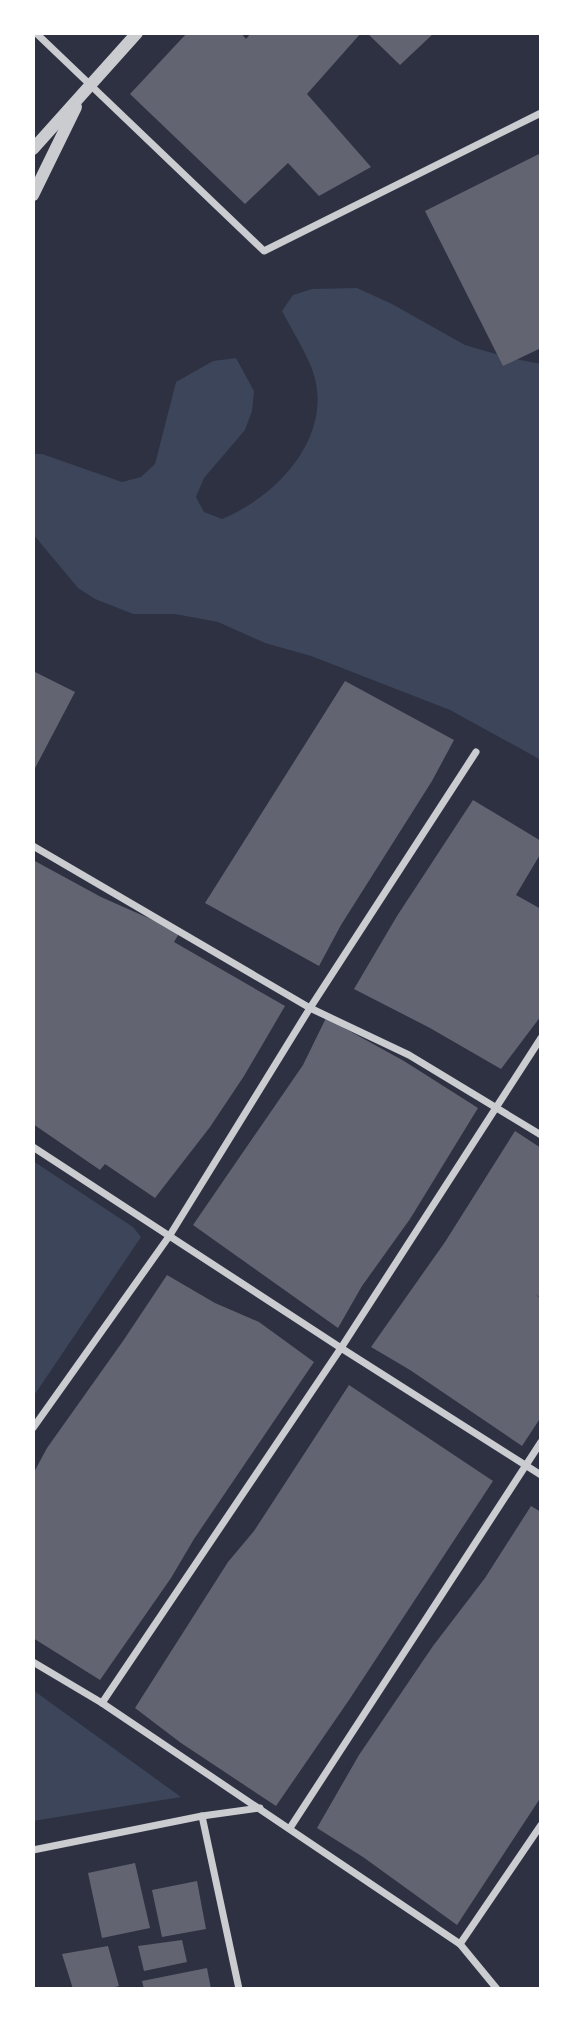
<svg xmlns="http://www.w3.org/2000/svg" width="574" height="2022" font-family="Ubuntu,sans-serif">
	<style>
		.green { fill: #3c4559 }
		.building { fill: #626471 }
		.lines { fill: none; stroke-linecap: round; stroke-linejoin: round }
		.minor { stroke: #caccd0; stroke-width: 7 }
		.tertiary { stroke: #caccd0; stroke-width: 12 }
	</style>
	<rect width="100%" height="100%" fill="#2d3142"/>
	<g class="green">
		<path d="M357,288L392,304L465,345L506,357L541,364V760L450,710L311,656L265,643L218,622L175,614H133L95,599L78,588L33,534V454H42L122,482L141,477L155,464L176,382L213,361L236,358L254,391L252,411L245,430L204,478L196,497L204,512L222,519C278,496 336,434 312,369C304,349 292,330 282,311L293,295L312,289Z"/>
		<polygon points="33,1161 133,1227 141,1237 33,1397"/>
		<polygon points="33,1690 181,1797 33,1821"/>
	</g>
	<g class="building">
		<polygon points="187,33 241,33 246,39 251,33 361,33 307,94 371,167 319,196 288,163 245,204 130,94"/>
		<polygon points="367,33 434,33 400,65"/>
		<polygon points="541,153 541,348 503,366 425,211"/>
		<polygon points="33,671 75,692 33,772"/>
		<polygon points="345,681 454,740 432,781 341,925 319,966 205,903"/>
		<polygon points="473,800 541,841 541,853 516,895 541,909 541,1016 501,1069 430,1028 354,989 397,916"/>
		<polygon points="33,860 101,897 180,932 174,942 285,1006 244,1076 210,1127 155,1198 105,1164 100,1170 33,1124"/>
		<polygon points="326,1018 404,1061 478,1108 410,1219 362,1286 338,1328 193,1225 303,1065"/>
		<polygon points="515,1131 541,1148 541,1298 535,1294 541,1299 541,1417 522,1446 410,1370 371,1347 445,1242"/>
		<polygon points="167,1275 215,1303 259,1322 314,1362 194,1539 171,1578 100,1680 33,1638 33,1474 47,1448 123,1341"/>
		<polygon points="349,1385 493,1481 349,1700 276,1806 181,1743 135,1708 228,1562 254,1531"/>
		<polygon points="531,1506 541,1512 541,1797 457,1925 363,1857 317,1828 359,1755 433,1646 485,1578"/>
		<polygon points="135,1863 150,1928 102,1938 88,1873"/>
		<polygon points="197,1881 206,1929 162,1937 152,1890"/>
		<polygon points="182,1940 187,1962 144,1971 138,1946"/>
		<polygon points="108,1946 119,1986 107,1989 73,1989 62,1954"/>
		<polygon points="207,1968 211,1989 144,1989 142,1981"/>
	</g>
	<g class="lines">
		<g class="minor">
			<polyline points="36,33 264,251 541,113"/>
			<polyline points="33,846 310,1008 409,1055 541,1135"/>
			<polyline points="33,1147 341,1348 541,1475"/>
			<polyline points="33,1428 170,1235 310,1008 476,752"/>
			<polyline points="33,1662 102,1703 460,1944 497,1989"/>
			<polyline points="102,1703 341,1348 541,1038"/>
			<polyline points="202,1816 239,1989"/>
			<polyline points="290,1828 541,1442"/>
			<polyline points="33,1850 202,1816 260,1808"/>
			<polyline points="460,1944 541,1825"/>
		</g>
		<g class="tertiary">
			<polyline points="33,149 137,33"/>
			<polyline points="33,195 76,107"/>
		</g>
	</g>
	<rect width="574" height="2022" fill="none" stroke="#ffffff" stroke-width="70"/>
</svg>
